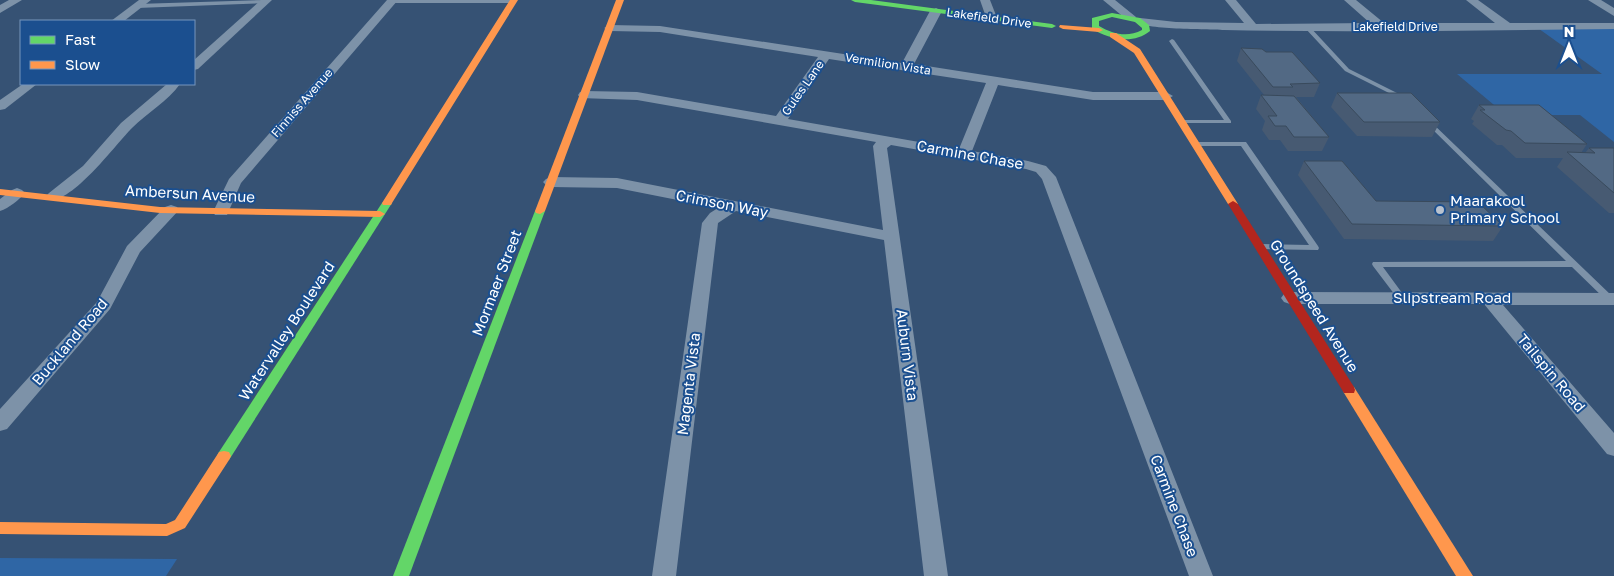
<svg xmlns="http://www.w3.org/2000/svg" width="1614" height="576" font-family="'Golos Text',sans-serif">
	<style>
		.green { fill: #2f66a5 }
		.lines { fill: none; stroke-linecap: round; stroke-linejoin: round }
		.lane { fill: #7d92a8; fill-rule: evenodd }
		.street { fill: #7d92a8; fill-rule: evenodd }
		.fast { fill: #63d668; fill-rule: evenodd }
		.slow { fill: #ff974d; fill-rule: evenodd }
		.jam { fill: #b3261e; fill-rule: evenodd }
		.wall { fill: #475a72 }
		.building { fill: #526984; stroke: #394a5c }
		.poi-dot { fill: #b9c2ce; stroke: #1b4f8f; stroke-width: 2 }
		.labels { text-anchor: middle; stroke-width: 4; stroke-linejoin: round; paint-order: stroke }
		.far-street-label { font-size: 12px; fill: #fff; stroke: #1b4f8f }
		.street-label { font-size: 15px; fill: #fff; stroke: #1b4f8f }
		.poi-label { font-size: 15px; fill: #fff; stroke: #1b4f8f; text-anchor: start }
	</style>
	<rect width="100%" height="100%" fill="#365274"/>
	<g class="green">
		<polygon points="1535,26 1614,27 1614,142 1580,115 1506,115 1457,74 1602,74"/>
		<polygon points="0,558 177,559 166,576 0,576"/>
	</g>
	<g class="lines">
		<g class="lane">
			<polygon points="265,0 268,2 267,3 137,8 134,6 137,4"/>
			<polygon points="390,0 515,0 516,1 513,3 392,3 390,2"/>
			<polygon points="1305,26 1309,26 1349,69 1405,97 1405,99 1401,99 1345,71 1305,28"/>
			<polygon points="1172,39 1174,40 1231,121 1231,123 1180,123 1179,122 1182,120 1224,120 1169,41"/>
			<polygon points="1429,121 1431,122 1612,296 1613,298 1612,300 1606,300 1572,267 1383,267 1405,297 1404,299 1398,299 1373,266 1372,264 1373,262 1566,261 1427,124 1426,123"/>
			<polygon points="1193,142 1246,142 1318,246 1319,248 1318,250 1259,249 1258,247 1262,244 1309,245 1241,146 1193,146"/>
		</g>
		<g class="street">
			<polygon points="9,0 22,0 0,13 0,5"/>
			<polygon points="139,0 151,0 124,21 111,21"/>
			<polygon points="261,0 272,0 198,69 194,70 194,60"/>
			<polygon points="387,0 398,0 241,183 227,215 215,215 213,212 229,179"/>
			<polygon points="980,0 990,0 997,18 995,20 987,20"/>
			<polygon points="1103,0 1115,0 1136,17 1134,19 1126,19"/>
			<path d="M1225,0H1236L1256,24L1370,23L1344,0H1356L1384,23H1495L1466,0H1478L1510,23H1614V29C1484,30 1354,33 1224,30C1208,29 1143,30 1134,21L1140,18L1176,22L1244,23Z"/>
			<polygon points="1588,0 1601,0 1614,8 1614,16"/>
			<path d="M936,8L942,11L914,64L1093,92H1166L1173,96L1166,100H1093L998,85L972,151L1028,161L1046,166L1056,177L1213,576H1189L1042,179L1036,172L1026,169L891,145L887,148L948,576H924L884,240L736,211L718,223L676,576H652L702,223L710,213L718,208L617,188L551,187L546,185L543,182L546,179L551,177L617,178L883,230L873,146L876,142L637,100L580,98L578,95L580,92L585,91L637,92L776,116L818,57L660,32L610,31L604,28L610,25L660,26L902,63L930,11ZM829,59L986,83L959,149L788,119Z"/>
			<polygon points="23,84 37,84 5,109 0,110 0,100"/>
			<path d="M167,84H180C168,101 147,113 132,128C116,144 71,205 49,199L46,196L49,193L83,166L121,123Z"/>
			<path d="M17,188L22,190L25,193C19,200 9,208 0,211V199L12,190Z"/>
			<polygon points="171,205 177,207 179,210 140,252 110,309 7,429 0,431 0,409 97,302 127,246 165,207"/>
			<polygon points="1290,292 1614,293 1614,305 1503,305 1614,433 1614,456 1607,454 1484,304 1290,304 1284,302 1281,298 1284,294"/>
		</g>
		<g class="fast">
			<polygon points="851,0 871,0 1052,24 1056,26 1052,28 855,2"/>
			<path d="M1112,13L1140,18L1149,25L1150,31C1133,45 1109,39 1092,29V18ZM1112,17L1135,22L1142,28V30C1127,38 1113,34 1099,26V21Z"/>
			<polygon points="387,200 392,203 229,460 224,461 219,460 217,456 219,452 382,203"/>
			<polygon points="540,208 545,211 409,576 393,576 535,211"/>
		</g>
		<g class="slow">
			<polygon points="510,0 518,0 392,203 391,205 383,205 382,203"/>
			<polygon points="616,0 624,0 545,211 540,214 536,213 535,211"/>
			<polygon points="1060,25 1099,28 1103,30 1099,32 1063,29 1059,27"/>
			<polygon points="1110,33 1116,33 1140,49 1238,204 1237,206 1233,207 1228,204 1134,53 1110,37"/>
			<polygon points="0,189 160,207 380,211 385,214 380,217 160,213 0,195"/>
			<polygon points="1349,385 1354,387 1473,576 1456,576 1344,393 1343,390 1344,387"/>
			<polygon points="224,451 229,452 231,456 229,460 185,528 167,536 0,534 0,522 166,524 175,520 219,452"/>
		</g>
		<polygon class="jam" points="1233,201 1238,204 1354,387 1355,390 1354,393 1344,393 1228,204"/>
	</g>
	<g class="wall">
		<polygon points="1241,48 1266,52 1320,83 1314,97 1296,97 1329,137 1322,151 1288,151 1280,140 1269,140 1262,130 1265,121 1256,109 1261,95 1264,95 1237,61"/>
		<polygon points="1337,93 1440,122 1432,137 1357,136 1331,107"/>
		<polygon points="1479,105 1587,144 1581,153 1585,153 1589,148 1614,148 1614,213 1609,213 1557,167 1563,158 1516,158 1502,145 1497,145 1472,124 1474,121 1471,119"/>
		<polygon points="1304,161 1376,201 1503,226 1493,241 1344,239 1298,175"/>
	</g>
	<g class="building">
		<polygon points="1241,48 1262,49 1266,52 1292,52 1320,83 1290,84 1293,87 1273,87"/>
		<polygon points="1337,93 1411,93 1440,122 1364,122"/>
		<polygon points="1261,95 1294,96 1329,137 1294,137 1286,126 1275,126 1268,116 1277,116"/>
		<polygon points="1479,105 1539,105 1587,144 1525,143 1511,131 1506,130 1480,110 1485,110"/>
		<polygon points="1589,148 1614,148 1614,193 1567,152 1595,153"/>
		<polygon points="1304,161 1342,161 1376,201 1478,202 1503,226 1352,224"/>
	</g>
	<circle class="poi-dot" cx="1440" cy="210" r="5"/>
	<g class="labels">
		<g class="far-street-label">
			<text transform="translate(989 18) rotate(8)" y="4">Lakefield Drive</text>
			<text x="1395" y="31">Lakefield Drive</text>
			<text transform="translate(888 64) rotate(9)" y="4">Vermilion Vista</text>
			<text transform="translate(803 88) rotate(-55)" y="4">Gules Lane</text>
			<text transform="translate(302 103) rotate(-49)" y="4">Finniss Avenue</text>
		</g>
		<g class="street-label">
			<text transform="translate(970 155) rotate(10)" y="5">Carmine Chase</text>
			<text transform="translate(190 194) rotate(3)" y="5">Ambersun Avenue</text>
			<text transform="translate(722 204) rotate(11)" y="5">Crimson Way</text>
			<text transform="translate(497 283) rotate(-69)" y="5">Mormaer Street</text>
			<text x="1452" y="303">Slipstream Road</text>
			<text transform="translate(1314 306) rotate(58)" y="5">Groundspeed Avenue</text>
			<text transform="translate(287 331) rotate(-57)" y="5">Watervalley Boulevard</text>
			<text transform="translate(70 342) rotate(-50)" y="5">Buckland Road</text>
			<text transform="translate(907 355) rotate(83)" y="5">Auburn Vista</text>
			<text transform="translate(1551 373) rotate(50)" y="5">Tailspin Road</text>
			<text transform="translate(689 384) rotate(-83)" y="5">Magenta Vista</text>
			<text transform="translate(1174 506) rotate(69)" y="5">Carmine Chase</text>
		</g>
		<g class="poi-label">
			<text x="1450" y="206">Maarakool<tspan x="1450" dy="17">Primary School</tspan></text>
		</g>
	</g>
	<rect x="20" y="20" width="175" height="65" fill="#1b4f8f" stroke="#7695bc"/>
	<rect x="30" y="36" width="25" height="8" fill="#63d668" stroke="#7695bc"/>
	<text x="65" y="45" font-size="15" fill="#ffffff">Fast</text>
	<rect x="30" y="61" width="25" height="8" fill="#ff974d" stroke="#7695bc"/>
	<text x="65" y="70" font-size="15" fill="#ffffff">Slow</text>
	<g transform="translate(1569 45)" stroke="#1b4f8f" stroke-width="4" paint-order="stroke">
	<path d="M0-4L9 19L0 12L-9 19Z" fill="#ffffff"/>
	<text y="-8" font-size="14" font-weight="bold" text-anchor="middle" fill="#ffffff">N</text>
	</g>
</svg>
